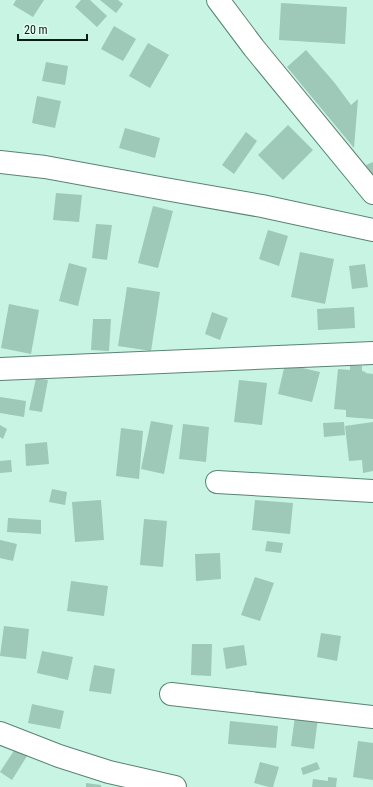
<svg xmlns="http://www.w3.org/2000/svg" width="373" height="787" font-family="'Roboto Condensed',sans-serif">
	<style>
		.building { fill: #9ec8b8 }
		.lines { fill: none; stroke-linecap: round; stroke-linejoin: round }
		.minor-casing { stroke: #5a8374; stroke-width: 24 }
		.minor { stroke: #fff; stroke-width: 22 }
	</style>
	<rect width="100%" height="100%" fill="#c8f4e4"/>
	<g class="building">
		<polygon points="16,0 44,0 33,17 13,5"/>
		<polygon points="81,0 90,0 107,16 97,27 75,7"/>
		<polygon points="100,0 118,0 123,4 116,13"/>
		<polygon points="281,3 347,7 345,44 279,40"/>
		<polygon points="114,26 136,39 123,61 101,49"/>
		<polygon points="148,43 169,55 150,88 129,76"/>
		<polygon points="306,50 334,82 351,105 358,99 354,148 287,67"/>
		<polygon points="46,62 68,66 65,85 42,81"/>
		<polygon points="37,96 61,101 55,128 32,123"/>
		<polygon points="288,125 313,150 283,180 258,155"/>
		<polygon points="125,128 160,138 155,158 119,148"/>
		<polygon points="246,132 257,141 234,174 222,165"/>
		<polygon points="373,162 373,175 366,165"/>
		<polygon points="56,193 82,195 79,222 53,220"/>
		<polygon points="153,206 173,211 158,268 138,263"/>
		<polygon points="96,224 112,225 107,260 92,258"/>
		<polygon points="268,230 288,236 279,266 259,259"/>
		<polygon points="300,252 334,259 325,304 291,297"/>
		<polygon points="69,263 87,268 78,306 59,301"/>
		<polygon points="365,264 368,287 352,289 349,266"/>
		<polygon points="127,287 160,292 151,351 118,346"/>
		<polygon points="9,304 39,310 31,354 1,348"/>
		<polygon points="354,307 355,328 318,330 317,309"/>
		<polygon points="212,312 228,318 220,340 205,334"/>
		<polygon points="93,319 111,319 109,351 91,350"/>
		<polygon points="285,364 320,372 312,402 278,394"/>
		<polygon points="350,365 362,366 362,371 366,372 365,373 373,374 373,419 346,417 346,410 334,409 338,369 350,370"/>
		<polygon points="36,378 48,380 42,412 29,410"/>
		<polygon points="239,380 267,383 262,425 234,422"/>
		<polygon points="0,397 26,401 24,417 0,413"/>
		<polygon points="151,421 173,425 164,474 141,469"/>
		<polygon points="344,422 345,435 324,437 323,423"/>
		<polygon points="373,422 373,471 363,473 362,460 349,461 345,426"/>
		<polygon points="183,424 209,427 206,462 179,459"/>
		<polygon points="0,425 7,429 3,439 0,437"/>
		<polygon points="121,428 143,431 139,479 116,476"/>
		<polygon points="47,442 49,464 26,466 25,444"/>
		<polygon points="11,460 12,472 0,473 0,461"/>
		<polygon points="52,489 67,492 65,505 49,502"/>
		<polygon points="101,500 104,540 75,542 72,502"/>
		<polygon points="255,500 293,503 290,534 252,530"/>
		<polygon points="8,518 41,520 41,534 7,532"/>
		<polygon points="144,519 167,521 163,567 140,565"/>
		<polygon points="0,540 17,544 13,561 0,558"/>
		<polygon points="267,541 283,543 281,553 265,551"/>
		<polygon points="220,553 221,579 196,581 195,554"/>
		<polygon points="255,577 274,583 260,621 241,615"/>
		<polygon points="71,581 108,586 104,616 67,611"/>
		<polygon points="4,626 29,629 26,659 0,656"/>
		<polygon points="321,633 341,636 337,661 317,657"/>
		<polygon points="192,644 212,644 211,676 191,675"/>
		<polygon points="244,645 247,665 226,669 223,648"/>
		<polygon points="42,651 73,657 68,680 37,673"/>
		<polygon points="94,665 115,669 111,694 89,691"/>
		<polygon points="32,704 64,711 60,729 28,723"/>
		<polygon points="295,716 318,718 314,749 291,746"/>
		<polygon points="230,721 278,726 276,748 228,744"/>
		<polygon points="358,741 373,743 373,780 353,777"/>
		<polygon points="15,749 27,756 12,780 0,772"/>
		<polygon points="260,762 279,767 273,787 269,787 254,783"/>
		<polygon points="317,762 320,769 303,775 301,768"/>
		<polygon points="328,777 337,778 336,787 312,787 313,779 328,781"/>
		<polygon points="86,783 101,785 101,787 86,787"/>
	</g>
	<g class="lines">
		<g class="minor-casing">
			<g id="minor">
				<polyline points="218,0 254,48 373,193"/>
				<polyline points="0,162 45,167 165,189 262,206 373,230"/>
				<polyline points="0,369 373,353"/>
				<polyline points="217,482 373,491"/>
				<polyline points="171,694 373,717"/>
				<polyline points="0,733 59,756 109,772 175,787"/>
			</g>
		</g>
		<use href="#minor" class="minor"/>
	</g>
	<path d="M18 34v6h69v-6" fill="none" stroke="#0b1b16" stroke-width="2"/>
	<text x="24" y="34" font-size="12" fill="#0b1b16" stroke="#e3fdf3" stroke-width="3" paint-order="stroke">20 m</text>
</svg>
